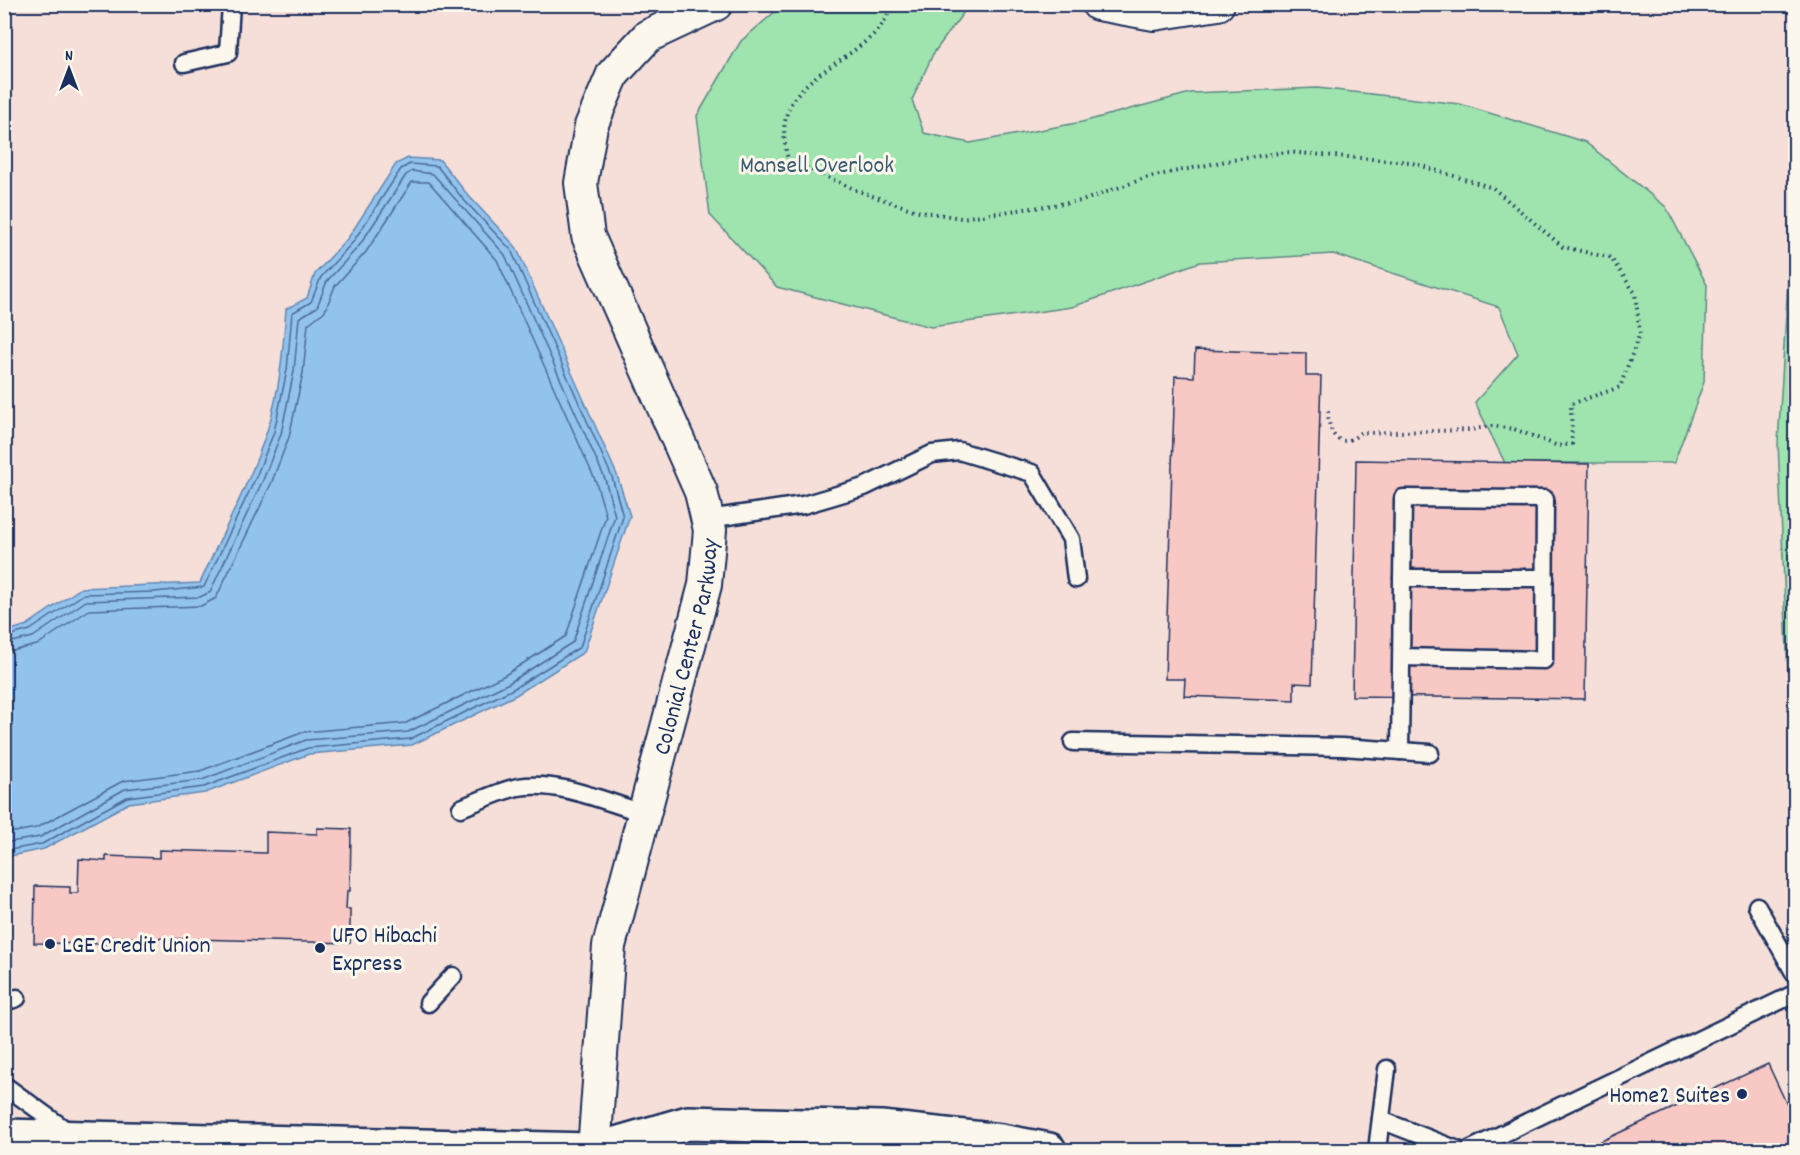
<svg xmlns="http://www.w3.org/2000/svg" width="1800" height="1155" font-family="Dekko,sans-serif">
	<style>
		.built { fill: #f5dfd8 }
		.green { fill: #9fe3ae; stroke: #5d8986; stroke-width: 1.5 }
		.water { fill: #92c3ed; stroke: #6288b4; stroke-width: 1.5 }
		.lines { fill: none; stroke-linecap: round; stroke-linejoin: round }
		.shore { stroke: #4b6a97; stroke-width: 1.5 }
		.building { fill: #f8c8c4; stroke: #1b2f5e; stroke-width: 1.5 }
		.lane-casing { stroke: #1b2f5e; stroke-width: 21 }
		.street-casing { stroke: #1b2f5e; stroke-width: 36 }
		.secondary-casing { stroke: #1b2f5e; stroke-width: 38 }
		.path { stroke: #1b2f5e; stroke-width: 4; stroke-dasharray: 1.5 4.5; stroke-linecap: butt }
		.lane { stroke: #fbf7ec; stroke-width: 16 }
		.street { stroke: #fbf7ec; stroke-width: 32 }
		.secondary { stroke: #fbf7ec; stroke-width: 33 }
		.poi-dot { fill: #1b2f5e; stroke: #fbf7ec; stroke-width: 2 }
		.labels { text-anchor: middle; stroke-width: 6; stroke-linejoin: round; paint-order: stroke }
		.park-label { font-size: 24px; fill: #3c5c72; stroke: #fbf7ec }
		.street-label { font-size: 24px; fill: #1b2f5e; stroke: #fbf7ec }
		.poi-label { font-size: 24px; fill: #1b2f5e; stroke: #fbf7ec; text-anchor: start }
	</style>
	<rect width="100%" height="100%" fill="#faeee4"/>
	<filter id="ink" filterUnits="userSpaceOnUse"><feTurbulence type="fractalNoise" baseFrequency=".0167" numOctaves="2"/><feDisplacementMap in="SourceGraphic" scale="12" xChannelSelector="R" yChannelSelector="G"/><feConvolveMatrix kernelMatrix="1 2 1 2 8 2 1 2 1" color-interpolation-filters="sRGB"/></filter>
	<g filter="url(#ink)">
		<polygon class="built" points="5,5 1795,5 1795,167 1778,443 1788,673 1796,675 1795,1150 5,1150"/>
		<g class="green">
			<polygon points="784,4 969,5 933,54 912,100 924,133 970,143 1082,122 1190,93 1317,88 1460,104 1585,142 1666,207 1707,285 1704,382 1674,463 1505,463 1475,402 1518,354 1499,307 1333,254 1200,262 1072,307 931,327 777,287 710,215 697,116 741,41"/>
			<polygon points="1795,167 1795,675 1788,674 1778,443"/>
		</g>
		<path class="water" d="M408,158L440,160L467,194L516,247L617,475L630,516L584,652L516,695L412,745L309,754L205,793L129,803L44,849L5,857V632L27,625L81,588L200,583C222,533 250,483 267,431C280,392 283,350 286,309L307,298L315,274L348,238L396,164Z"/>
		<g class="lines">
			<g class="shore">
				<polyline points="4,637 30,630 84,594 154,592 204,587 256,477 274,432 287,370 292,313 311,302 321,277 353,242 401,169 410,164 437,166 462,198 511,250 612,477 623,517 580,647 513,689 410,739 308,748 204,787 127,797 42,844 4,851"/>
				<polyline points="4,644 33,637 86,601 200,597 210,592 263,480 281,434 294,371 299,318 317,307 327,281 359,246 406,175 412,171 433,174 505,255 605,479 615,516 573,642 509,683 408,732 306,740 202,780 125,789 40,837 4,843"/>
				<polyline points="4,653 37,645 89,610 201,606 216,598 271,484 289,437 303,373 308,324 325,311 335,286 366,252 412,182 429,182 497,260 596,482 606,516 566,636 505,675 406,723 304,732 200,771 123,781 36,828 4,834"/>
			</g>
		</g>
		<g class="building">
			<polygon points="1195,350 1306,353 1306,376 1321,376 1312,684 1294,683 1294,700 1184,696 1185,679 1165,679 1175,376 1194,377"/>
			<polygon points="1356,460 1589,464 1585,699 1352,696"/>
			<polygon points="317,828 351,829 350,891 347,891 346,909 350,909 350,943 107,937 107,944 34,943 35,886 70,887 70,893 78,893 79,859 106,861 106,856 159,858 159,850 266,853 266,832 317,834"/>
			<polygon points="1768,1064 1796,1124 1796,1146 1785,1150 1582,1150"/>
		</g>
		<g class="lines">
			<g class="lane-casing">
				<g id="lane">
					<polyline points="184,63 228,53 231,4"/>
					<polyline points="708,519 803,505 864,487 932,454 959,451 1032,473 1071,539 1076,579"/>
					<polyline points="1402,578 1545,578"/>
					<polyline points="1073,742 1342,747 1430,753"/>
					<polyline points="1400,751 1403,498 1545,499 1544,660 1401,657"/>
					<path d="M461,808C479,801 499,791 518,787C559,780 605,802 644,813"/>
					<polyline points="1757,906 1796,976"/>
					<polyline points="4,1002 17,998"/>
					<polyline points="428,1003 453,976"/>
					<polyline points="4,1085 70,1133"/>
					<polyline points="1381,1120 1458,1150"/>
					<polyline points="1377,1150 1387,1069"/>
					<polyline points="1469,1150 1796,993"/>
				</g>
			</g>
			<g class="street-casing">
				<g id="street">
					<polyline points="1098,4 1154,14 1218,4"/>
					<path id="s1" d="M594,1150L609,946L705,585L710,530L701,492L588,236L581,183L591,126L613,74L648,36L716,4"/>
				</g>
			</g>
			<g class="secondary-casing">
				<g id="secondary">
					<polyline points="4,1136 590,1150"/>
					<polyline points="595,1150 688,1123 881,1128 1001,1141 1049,1150"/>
				</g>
			</g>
			<path class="path" d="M894,4C888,14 882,27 873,35C830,75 768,85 788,159L858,191L914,210L961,218L1082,201L1145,178L1226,161L1286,152L1409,162L1493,188L1563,247L1611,258L1635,293L1640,333L1620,387L1571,404L1572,444L1558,446L1514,429L1492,426L1470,430L1360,433C1339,452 1328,433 1328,411"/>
			<use href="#lane" class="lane"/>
			<use href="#street" class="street"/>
			<use href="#secondary" class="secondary"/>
		</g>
	</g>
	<g class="poi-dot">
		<circle cx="50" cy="944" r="6"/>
		<circle cx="320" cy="948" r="6"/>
		<circle cx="1742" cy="1094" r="6"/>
	</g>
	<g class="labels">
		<g class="park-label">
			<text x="817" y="172">Mansell Overlook</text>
		</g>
		<g class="street-label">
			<text dy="8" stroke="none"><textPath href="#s1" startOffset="514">Colonial Center Parkway</textPath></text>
		</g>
		<g class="poi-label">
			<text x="332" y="942">UFO Hibachi<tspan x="332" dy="28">Express</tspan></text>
			<text x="62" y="952">LGE Credit Union</text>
			<text x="1730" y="1102" text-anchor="end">Home2 Suites</text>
		</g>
	</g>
	<rect width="1800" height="1155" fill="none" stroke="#fbf7ec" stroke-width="24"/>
	<rect x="12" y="12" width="1776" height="1131" fill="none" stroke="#1b2f5e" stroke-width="2" filter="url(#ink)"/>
	<g transform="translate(69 69)" stroke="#fbf7ec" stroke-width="4.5" paint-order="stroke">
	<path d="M0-4.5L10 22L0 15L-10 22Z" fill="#1b2f5e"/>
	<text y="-9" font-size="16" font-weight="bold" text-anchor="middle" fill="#1b2f5e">N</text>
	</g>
</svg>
